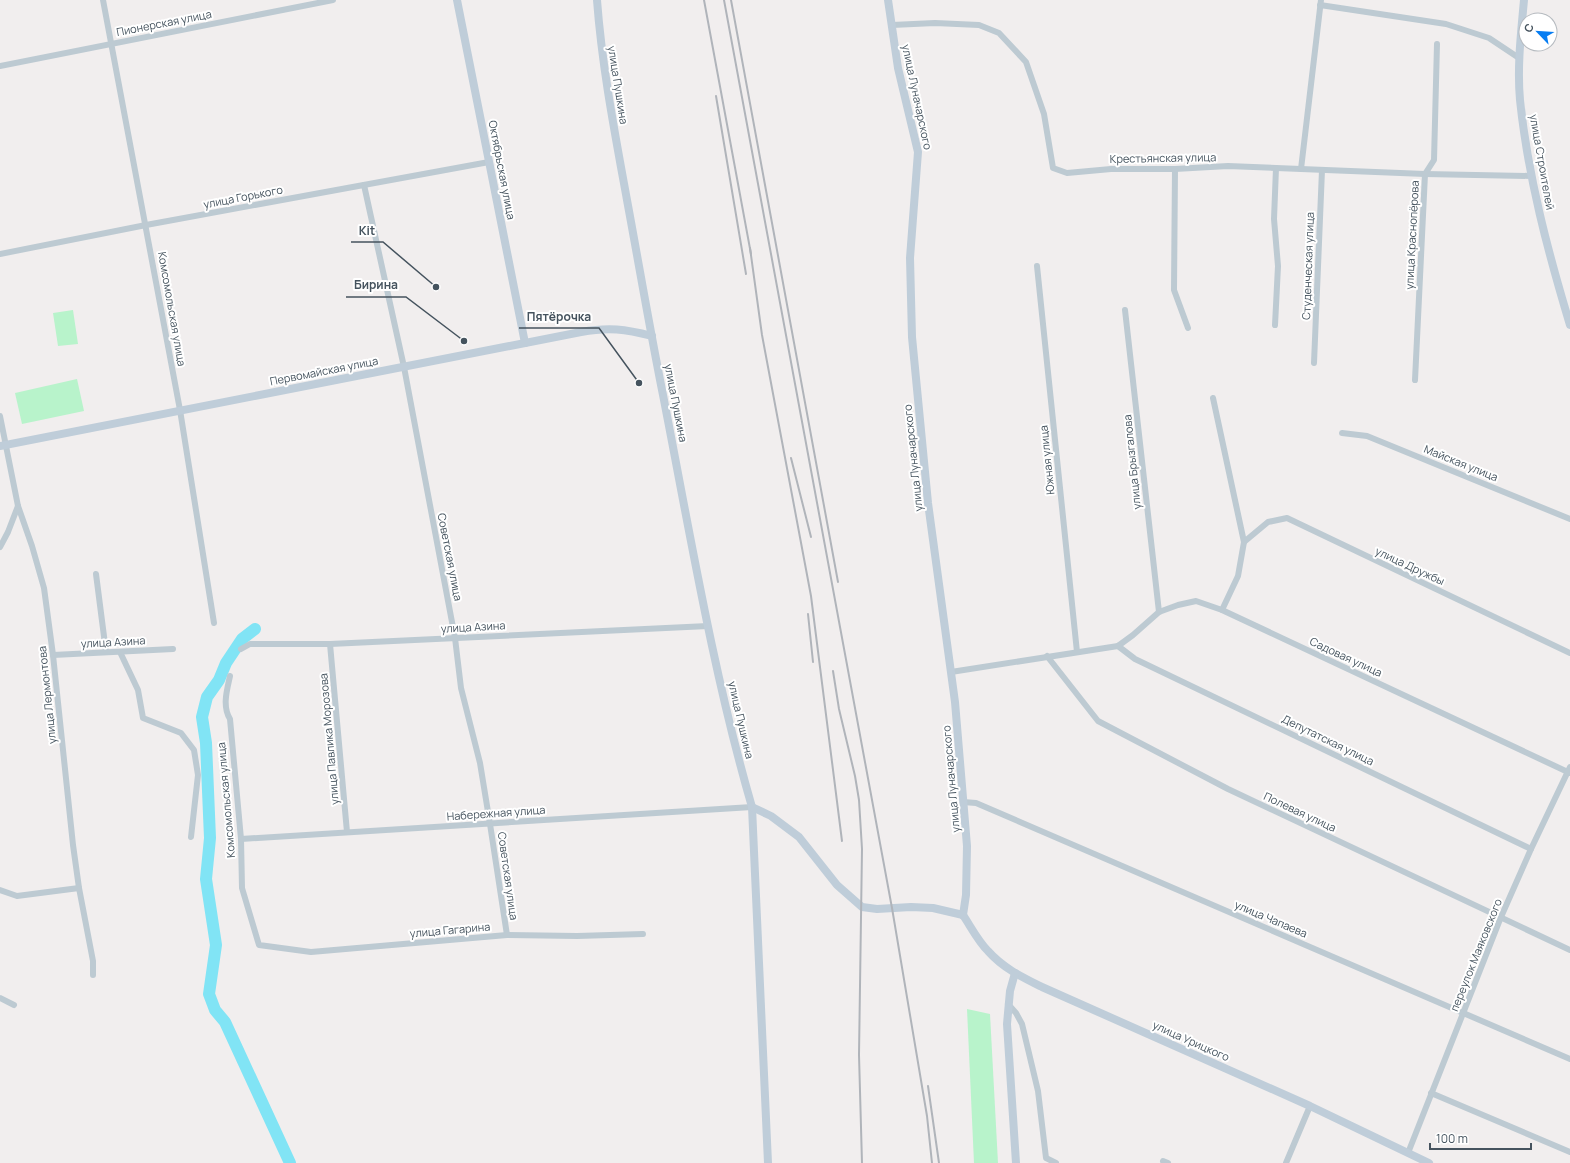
<svg xmlns="http://www.w3.org/2000/svg" width="1570" height="1163" font-family="Manrope,sans-serif">
	<style>
		.green { fill: #b8f3cb }
		.lines { fill: none; stroke-linecap: round; stroke-linejoin: round }
		.river { stroke: #81e4f5; stroke-width: 12 }
		.street { stroke: #bdcad2; stroke-width: 6 }
		.secondary { stroke: #bfcdd9; stroke-width: 8 }
		.rail { stroke: #b0b4ba; stroke-width: 2 }
		.labels { text-anchor: middle; stroke-width: 4; stroke-linejoin: round; paint-order: stroke }
		.street-label { font-size: 11px; fill: #45535e; stroke: #fff }
		.leader { fill: none; stroke: #45535e; stroke-width: 1.5 }
		.callout-dot { fill: #45535e; stroke: #fff; stroke-width: 1.5 }
		.callout-label { font-size: 12px; text-anchor: middle; font-weight: bold; fill: #45535e; stroke: #fff; stroke-width: 4; stroke-linejoin: round; paint-order: stroke }
	</style>
	<rect width="100%" height="100%" fill="#f1eeee"/>
	<g class="green">
		<polygon points="73,310 78,344 58,346 53,313"/>
		<polygon points="77,379 84,411 22,424 15,393"/>
		<polygon points="967,1009 990,1014 998,1163 974,1163"/>
	</g>
	<g class="lines">
		<polyline class="river" points="255,629 242,639 226,663 219,680 207,697 202,717 206,743 210,838 206,879 216,945 209,994 215,1010 225,1022 290,1163"/>
		<g class="street">
			<polyline points="103,0 180,410 214,623"/>
			<polyline points="1320,5 1446,24 1489,38 1519,58"/>
			<polyline points="892,25 935,23 979,25 999,33 1026,62 1044,114 1053,168 1067,173 1111,169 1175,169 1228,166 1425,174 1532,176"/>
			<polyline points="0,66 333,0"/>
			<polyline points="1175,169 1174,290 1188,328"/>
			<polyline points="1301,169 1321,0"/>
			<polyline points="364,185 404,367 455,638 461,688 480,763 490,824 507,935"/>
			<polyline points="0,254 146,225 489,162"/>
			<polyline points="1037,266 1077,652"/>
			<polyline points="1125,310 1159,612"/>
			<polyline points="1275,325 1278,266 1274,219 1276,168"/>
			<polyline points="1314,363 1322,170"/>
			<polyline points="1415,380 1425,174 1434,160 1437,44"/>
			<polyline points="1213,398 1244,542"/>
			<polyline points="0,416 18,506 32,546 44,588 53,655 73,845 79,888 93,961 93,975"/>
			<polyline points="1342,433 1367,436 1570,519"/>
			<polyline points="0,547 8,532 18,506"/>
			<polyline points="96,574 106,652"/>
			<polyline points="1222,610 1238,576 1244,542 1268,522 1287,518 1570,653"/>
			<polyline points="330,644 347,832"/>
			<polyline points="1118,646 1135,659 1531,849"/>
			<polyline points="241,649 250,644 330,644 708,626"/>
			<polyline points="120,652 138,690 143,718 181,733 194,750 198,775 191,837"/>
			<polyline points="53,655 173,649"/>
			<polyline points="1047,656 1098,721 1228,789 1570,950"/>
			<polyline points="951,672 1118,646 1133,635 1159,612 1178,605 1196,601 1222,610 1570,773"/>
			<path d="M230,676C227,690 222,706 230,719L241,839L242,888L259,945L311,952L507,935L577,936L643,934"/>
			<polyline points="963,802 976,803 1570,1059"/>
			<polyline points="241,839 752,807"/>
			<polyline points="0,890 17,896 79,888"/>
			<polyline points="0,998 14,1005"/>
			<polyline points="1008,1004 1016,1013 1022,1024 1038,1091 1046,1158 1056,1163"/>
			<polyline points="1431,1093 1570,1152"/>
			<polyline points="1408,1153 1501,917 1531,849 1570,767"/>
			<polyline points="1163,1161 1168,1163"/>
			<polyline points="1286,1163 1310,1106"/>
		</g>
		<g class="secondary">
			<polyline points="457,0 525,343"/>
			<path d="M597,0C602,67 615,134 627,200C639,265 650,330 663,395C690,533 713,673 752,807L768,1163"/>
			<polyline points="888,0 898,68 918,152 910,258 912,337 928,503 955,702 967,846 966,895 963,915"/>
			<path d="M1524,0C1521,33 1517,67 1520,100C1528,177 1548,252 1570,325"/>
			<path d="M0,446L581,332C609,327 625,329 652,336"/>
			<polyline points="752,807 771,816 799,837 837,885 862,907 877,909 911,907 933,908 963,915"/>
			<path d="M963,915C971,927 978,941 988,951C1003,968 1022,977 1042,987L1310,1106L1429,1163"/>
			<polyline points="1015,973 1010,991 1007,1024 1016,1163"/>
		</g>
		<g class="rail">
			<polyline points="704,0 751,254"/>
			<polyline points="724,0 892,908 927,1116 932,1163"/>
			<polyline points="731,0 838,582"/>
			<polyline points="716,96 746,274"/>
			<polyline points="750,248 762,335 811,596 842,841"/>
			<polyline points="791,458 811,537"/>
			<polyline points="808,614 813,662"/>
			<polyline points="833,671 839,709 855,776 859,800 862,849 859,1055 862,1163"/>
			<polyline points="928,1086 939,1163"/>
		</g>
	</g>
	<g class="labels">
		<g class="street-label">
			<text transform="translate(164 23) rotate(-11)" y="4">Пионерская улица</text>
			<text transform="translate(618 85) rotate(81)" y="4">улица Пушкина</text>
			<text transform="translate(917 97) rotate(78)" y="4">улица Луначарского</text>
			<text transform="translate(1163 158) rotate(-1)" y="4">Крестьянская улица</text>
			<text transform="translate(1542 162) rotate(80)" y="4">улица Строителей</text>
			<text transform="translate(502 170) rotate(79)" y="4">Октябрьская улица</text>
			<text transform="translate(243 197) rotate(-11)" y="4">улица Горького</text>
			<text transform="translate(1412 235) rotate(-87)" y="4">улица Краснопёрова</text>
			<text transform="translate(1308 266) rotate(-88)" y="4">Студенческая улица</text>
			<text transform="translate(172 309) rotate(80)" y="4">Комсомольская улица</text>
			<text transform="translate(324 371) rotate(-11)" y="4">Первомайская улица</text>
			<text transform="translate(676 403) rotate(79)" y="4">улица Пушкина</text>
			<text transform="translate(913 458) rotate(-96)" y="4">улица Луначарского</text>
			<text transform="translate(1047 460) rotate(-96)" y="4">Южная улица</text>
			<text transform="translate(1132 462) rotate(-96)" y="4">улица Брызгалова</text>
			<text transform="translate(1461 463) rotate(22)" y="4">Майская улица</text>
			<text transform="translate(450 557) rotate(79)" y="4">Советская улица</text>
			<text transform="translate(1410 566) rotate(25)" y="4">улица Дружбы</text>
			<text transform="translate(473 627) rotate(-3)" y="4">улица Азина</text>
			<text transform="translate(113 642) rotate(-3)" y="4">улица Азина</text>
			<text transform="translate(1346 657) rotate(25)" y="4">Садовая улица</text>
			<text transform="translate(47 695) rotate(-96)" y="4">улица Лермонтова</text>
			<text transform="translate(741 720) rotate(77)" y="4">улица Пушкина</text>
			<text transform="translate(329 739) rotate(-95)" y="4">улица Павлика Морозова</text>
			<text transform="translate(1328 740) rotate(26)" y="4">Депутатская улица</text>
			<text transform="translate(951 779) rotate(-95)" y="4">улица Луначарского</text>
			<text transform="translate(226 800) rotate(-95)" y="4">Комсомольская улица</text>
			<text transform="translate(1300 812) rotate(25)" y="4">Полевая улица</text>
			<text transform="translate(496 813) rotate(-4)" y="4">Набережная улица</text>
			<text transform="translate(508 876) rotate(82)" y="4">Советская улица</text>
			<text transform="translate(1271 919) rotate(23)" y="4">улица Чапаева</text>
			<text transform="translate(450 930) rotate(-5)" y="4">улица Гагарина</text>
			<text transform="translate(1476 955) rotate(-68)" y="4">переулок Маяковского</text>
			<text transform="translate(1191 1041) rotate(24)" y="4">улица Урицкого</text>
		</g>
	</g>
	<path class="leader" d="M436 287L383 242H351M464 341L406 297H346M639 383L599 328H519"/>
	<g class="callout-dot">
		<circle cx="436" cy="287" r="4"/>
		<circle cx="464" cy="341" r="4"/>
		<circle cx="639" cy="383" r="4"/>
	</g>
	<g class="callout-label">
		<text x="367" y="235">Kit</text>
		<text x="376" y="289">Бирина</text>
		<text x="559" y="321">Пятёрочка</text>
	</g>
	<g transform="translate(1538 32) rotate(295)"><circle r="19" fill="#ffffff" stroke="#b5babf"/>
	<path d="M0-3L7 15L0 10L-7 15Z" fill="#077df2"/>
	<text y="-6" font-size="11" font-weight="bold" text-anchor="middle" fill="#45535e">С</text>
	</g>
	<path d="M1430 1143v6h101v-6" fill="none" stroke="#45535e" stroke-width="2"/>
	<text x="1436" y="1143" font-size="12" fill="#45535e" stroke="#ffffff" stroke-width="3" paint-order="stroke">100 m</text>
</svg>
